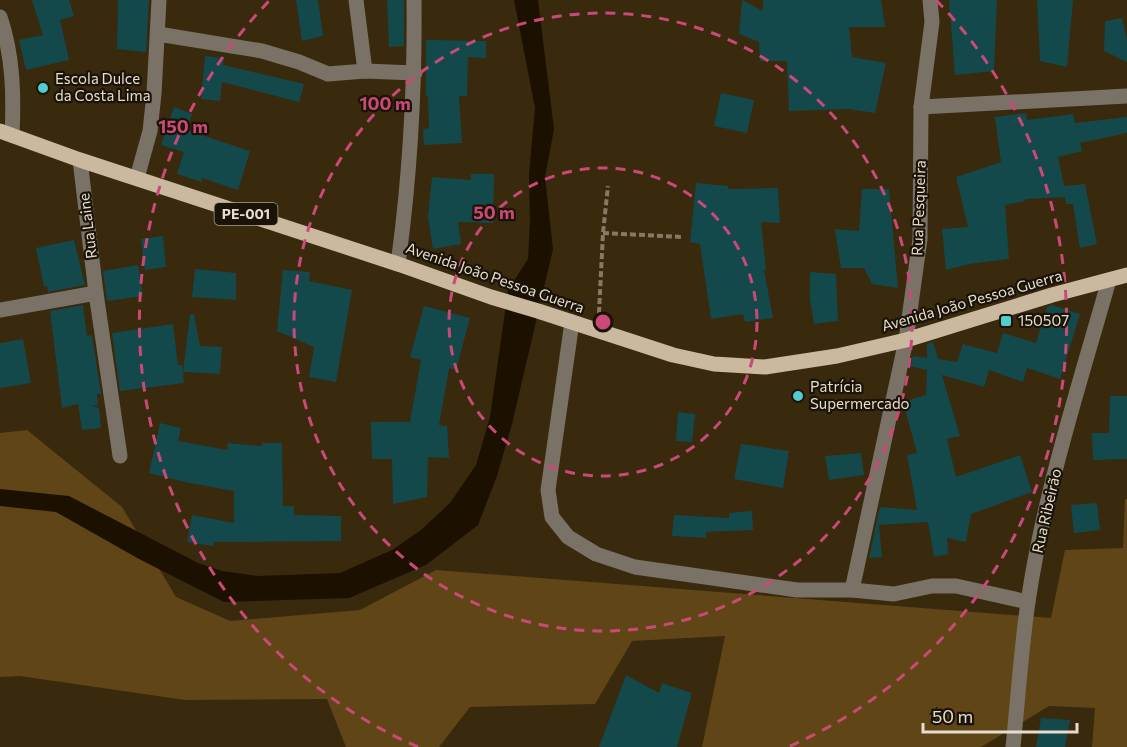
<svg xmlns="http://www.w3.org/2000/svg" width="1127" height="747" font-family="Commissioner,sans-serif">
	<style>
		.green { fill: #604617 }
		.water { fill: #1c1101 }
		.building { fill: #14494b }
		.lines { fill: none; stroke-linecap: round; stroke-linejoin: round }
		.path { stroke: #877963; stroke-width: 4; stroke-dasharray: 6 3; stroke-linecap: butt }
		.minor { stroke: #7a7266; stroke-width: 15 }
		.major { stroke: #cab89f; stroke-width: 15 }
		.ring { fill: none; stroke: #cb4978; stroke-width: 3; stroke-dasharray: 10 8 }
		.poi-dot { fill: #51ccd1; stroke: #1a1308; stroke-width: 2 }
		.labels { text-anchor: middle; stroke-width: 4.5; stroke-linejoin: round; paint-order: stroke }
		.shield { fill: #1a1308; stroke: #aaa092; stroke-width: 1.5 }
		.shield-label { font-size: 14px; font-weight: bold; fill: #e7dccd }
		.poi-label { font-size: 15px; fill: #e7dccd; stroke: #1a1308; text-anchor: start }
		.street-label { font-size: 15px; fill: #e7dccd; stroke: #1a1308 }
		.centre { fill: #cb4978; stroke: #1a1308; stroke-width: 3 }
		.ring-label { font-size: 18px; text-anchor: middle; font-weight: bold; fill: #cb4978; stroke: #1a1308; stroke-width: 4.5; stroke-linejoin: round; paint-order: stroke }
	</style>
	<rect width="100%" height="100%" fill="#39290d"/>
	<polygon class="green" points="27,430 122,507 176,597 230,621 360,610 436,570 1051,618 1065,550 1123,548 1125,499 1127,499 1127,747 1092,747 1095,708 1049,706 981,747 702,747 725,636 632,641 595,704 470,707 439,747 346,747 327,699 185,700 20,676 0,677 0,433"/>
	<polygon class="water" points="514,0 538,0 554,129 545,177 553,249 512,424 497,476 478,525 426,565 349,598 224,602 139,559 56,512 0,506 0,489 69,496 198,563 222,571 258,576 340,573 392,550 421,530 450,503 476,465 490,417 508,290 528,259 530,221 529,174 535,108"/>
	<g class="building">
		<polygon points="32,0 69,0 74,16 60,20 69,60 26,70 19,40 43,35"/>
		<polygon points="118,0 149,0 146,52 117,49"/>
		<polygon points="296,0 318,0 323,36 302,41"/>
		<polygon points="387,0 404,0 404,46 389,47"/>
		<polygon points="742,0 763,11 763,0 881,0 885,27 849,27 852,57 886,63 875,113 848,109 789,111 787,61 760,61 759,42 739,34"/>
		<polygon points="949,0 997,0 994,71 955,75"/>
		<polygon points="1037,0 1073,0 1067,67 1040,61"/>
		<polygon points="1122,18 1127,39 1127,62 1104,51 1105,21"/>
		<polygon points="426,40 486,41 486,58 468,57 467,96 459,96 462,143 424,145 423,129 429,128 428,96 426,96"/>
		<polygon points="205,56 224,58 223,65 304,84 299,102 222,82 220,101 201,99"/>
		<polygon points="721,93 754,100 747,133 714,126"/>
		<polygon points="174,107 192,114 187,130 250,151 238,190 202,178 201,182 177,174 184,152 161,145"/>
		<polygon points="1026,113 1027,120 1073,114 1075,123 1127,117 1127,133 1080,143 1082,151 1058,157 1064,186 1085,184 1097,244 1080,248 1073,204 1066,204 1065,197 1025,199 1025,201 1005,205 1009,259 969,264 946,270 942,229 968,227 956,177 1001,162 995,117"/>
		<polygon points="471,174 494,174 493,223 458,222 461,244 433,249 428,217 432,177 471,180"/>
		<polygon points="696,183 728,186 728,189 778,188 780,223 761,222 766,270 764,270 773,318 745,322 743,314 711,319 700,244 690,242"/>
		<polygon points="862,189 889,189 898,288 872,284 864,268 841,268 835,229 859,231"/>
		<polygon points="163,236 166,267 145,270 141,239"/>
		<polygon points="74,240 85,285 48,292 47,286 44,287 36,248"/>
		<polygon points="138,265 143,296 107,301 103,271"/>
		<polygon points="195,269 236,273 236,300 192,297"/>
		<polygon points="283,270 310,272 309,281 352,290 336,382 309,377 314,347 277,331"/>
		<polygon points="810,272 836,274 838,321 814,324 810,299"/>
		<polygon points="83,305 87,336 92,335 101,394 97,394 98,405 92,406 99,408 101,428 82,430 78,404 62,408 50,311"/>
		<polygon points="1052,305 1080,314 1060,379 1027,368 1023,382 989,370 984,387 942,375 960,436 947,439 956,477 1020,455 1032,492 971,514 966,542 947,538 948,554 934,557 928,522 879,525 882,557 869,558 880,507 917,510 907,455 917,453 903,402 926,395 927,370 910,366 913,356 927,358 927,344 933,342 938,359 957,362 963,344 997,353 1003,333 1036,343 1047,307"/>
		<polygon points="424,306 470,318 456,370 449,368 439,425 447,426 449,458 428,457 427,497 393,504 392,459 372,459 371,422 410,422 421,360 410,357"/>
		<polygon points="190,314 194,314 200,346 222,347 220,374 183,372"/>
		<polygon points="173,324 178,365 182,365 184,383 120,391 112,333"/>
		<polygon points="23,339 31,383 0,388 0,343"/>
		<polygon points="1110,396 1127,396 1127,459 1093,460 1092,433 1109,433"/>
		<polygon points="678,412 695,414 692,442 676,441"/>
		<polygon points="160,423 181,428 178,441 227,450 228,443 262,446 262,443 282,443 283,506 294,506 294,515 341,516 341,541 214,542 213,546 187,542 192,515 234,523 234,491 185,482 149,473"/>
		<polygon points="741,444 789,451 783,488 734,479"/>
		<polygon points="861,453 864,475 829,480 825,456"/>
		<polygon points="1097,503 1100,530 1074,533 1071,505"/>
		<polygon points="752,511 753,530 706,532 706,538 672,536 674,515 729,518 729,513"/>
		<polygon points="626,675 659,693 662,683 692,693 677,747 599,747"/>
		<polygon points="1041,718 1070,720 1065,747 1036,747"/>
	</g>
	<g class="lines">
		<g class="path">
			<polyline points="603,233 683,237"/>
			<polyline points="599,313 603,233 608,186"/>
		</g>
		<g class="minor">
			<polyline points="356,0 365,71"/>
			<path d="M0,17C13,55 14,95 12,135"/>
			<polyline points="158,34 262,51 299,62 328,74 365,71 415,73"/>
			<polyline points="921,107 1127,96"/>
			<polyline points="80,160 96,293 120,456"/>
			<polyline points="137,178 150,131 154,94 159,0"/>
			<path d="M398,264C410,176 415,88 414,0"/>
			<polyline points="0,310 96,293"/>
			<polyline points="572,322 548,490 552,517 568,537 596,554 635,567 797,590 852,590 894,594 932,586 956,586 1028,602"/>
			<polyline points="852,590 906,340 920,239 921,107 932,22 930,0"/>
			<path d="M1013,747C1018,699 1021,650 1028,602C1044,493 1079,386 1109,280"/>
		</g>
		<polyline class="major" points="0,131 80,160 398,264 491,297 538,311 673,355 714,364 765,367 837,356 906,340 1052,295 1127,275"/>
	</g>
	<g class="ring">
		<circle cx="603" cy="322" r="154"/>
		<circle cx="603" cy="322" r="309"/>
		<path d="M418 747A463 463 0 0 1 270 0M936 0A463 463 0 0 1 788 747"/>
	</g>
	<g class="poi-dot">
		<circle cx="43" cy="88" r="6"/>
		<rect x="1000" y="315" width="12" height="12" rx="3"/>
		<circle cx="798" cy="396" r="6"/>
	</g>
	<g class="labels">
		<rect class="shield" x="214.5" y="203" width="63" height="22" rx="4.5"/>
		<g class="shield-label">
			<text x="246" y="219">PE-001</text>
		</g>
		<g class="poi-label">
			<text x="55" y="84">Escola Dulce<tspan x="55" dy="17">da Costa Lima</tspan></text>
			<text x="1018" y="326">150507</text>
			<text x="810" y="392">Patrícia<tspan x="810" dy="17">Supermercado</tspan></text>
		</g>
		<g class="street-label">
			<text transform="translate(919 208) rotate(-88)" y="5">Rua Pesqueira</text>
			<text transform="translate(88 226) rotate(-97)" y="5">Rua Laine</text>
			<text transform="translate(495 278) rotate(19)" y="5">Avenida João Pessoa Guerra</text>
			<text transform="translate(972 301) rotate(-16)" y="5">Avenida João Pessoa Guerra</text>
			<text transform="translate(1047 511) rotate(-77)" y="5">Rua Ribeirão</text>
		</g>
	</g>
	<circle cx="603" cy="322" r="9" class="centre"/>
	<g class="ring-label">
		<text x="385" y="110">100 m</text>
		<text x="183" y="133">150 m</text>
		<text x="494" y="219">50 m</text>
	</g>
	<path d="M923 723v9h154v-9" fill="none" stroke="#e7dccd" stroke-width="3"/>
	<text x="932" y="723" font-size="18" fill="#e7dccd" stroke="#1a1308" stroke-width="4.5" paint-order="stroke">50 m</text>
</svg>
